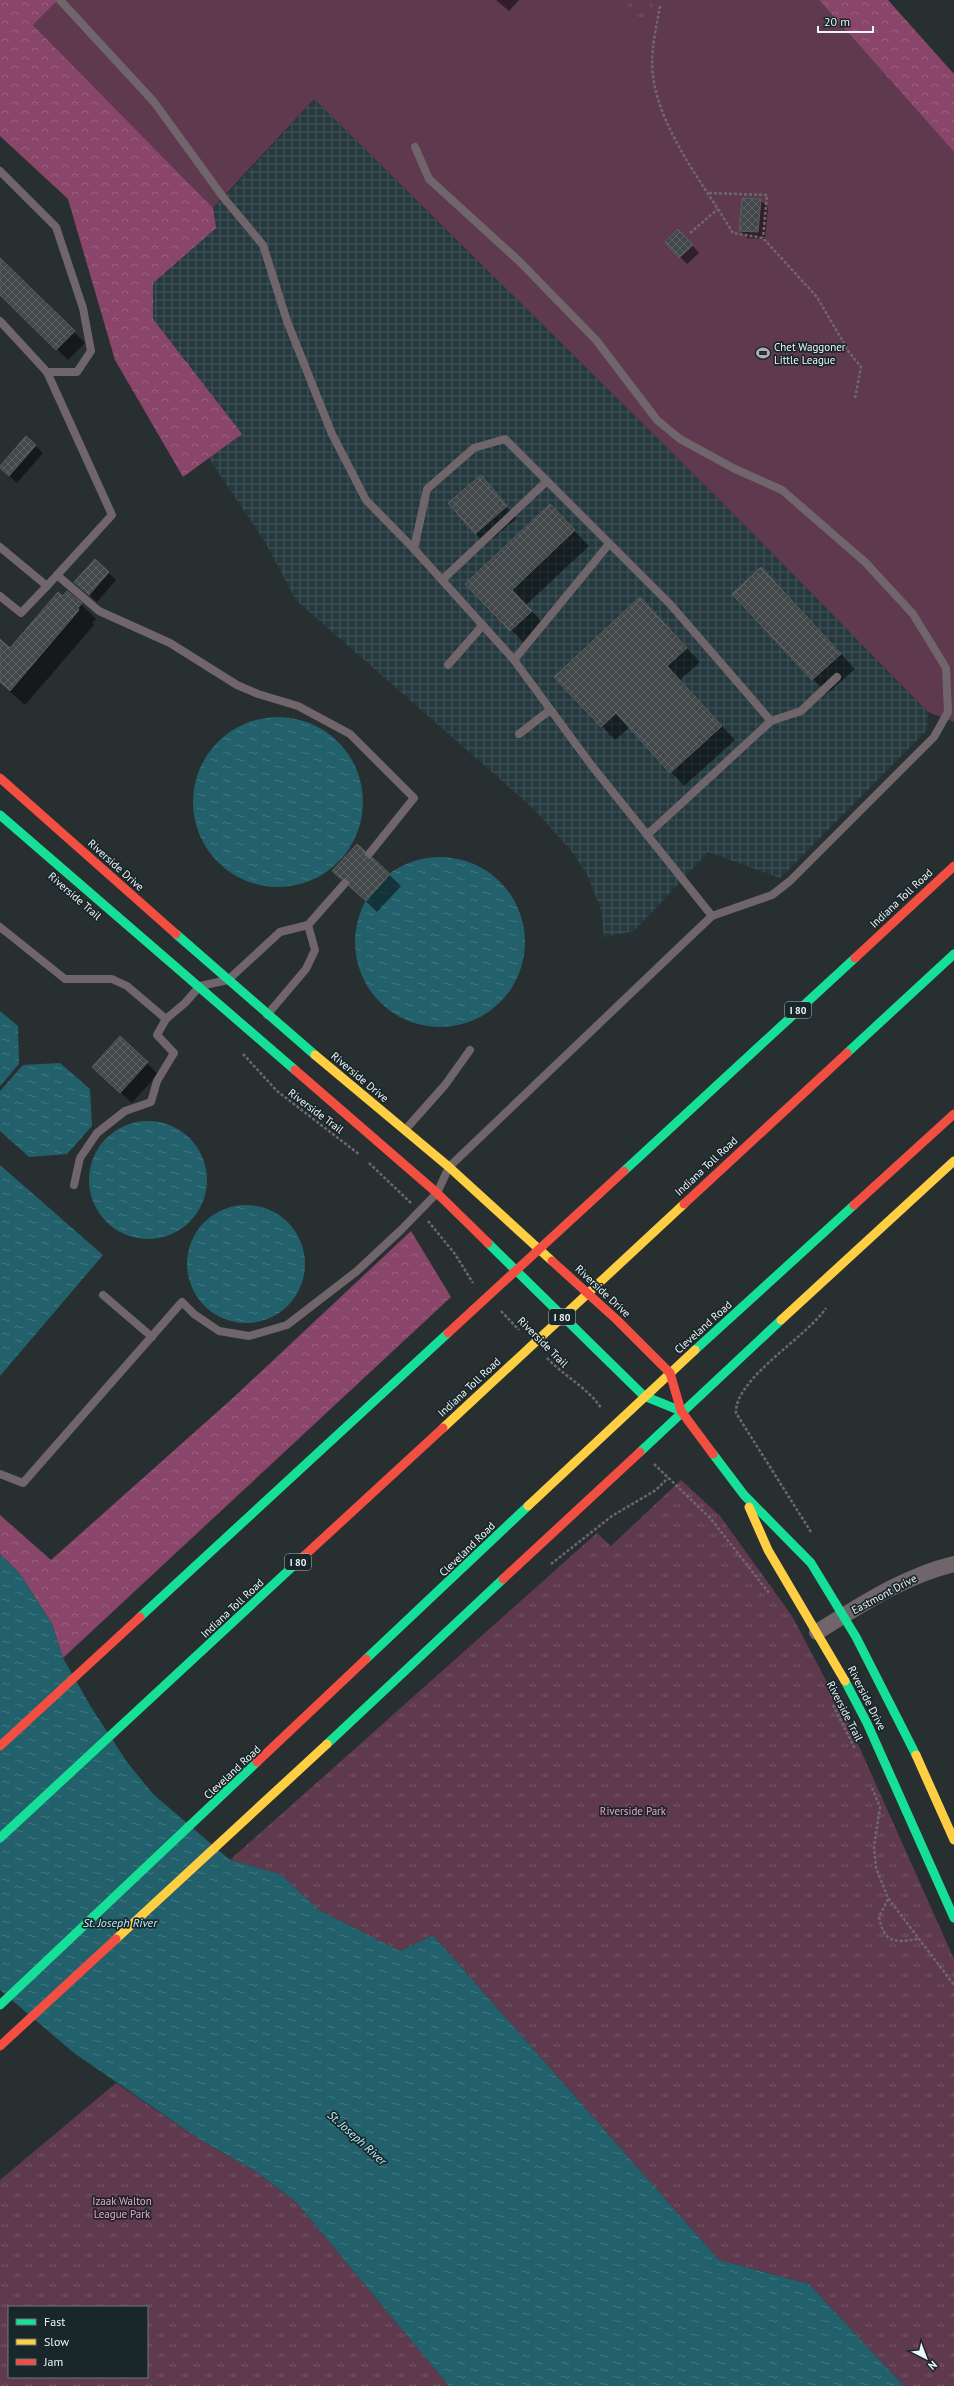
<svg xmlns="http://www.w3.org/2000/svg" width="954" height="2386" font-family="'PT Sans',sans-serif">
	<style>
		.industrial { fill: url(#industrial-grid) }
		.green { fill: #5f394d }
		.forest { fill: url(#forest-crowns) }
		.park { fill: url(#park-tufts); fill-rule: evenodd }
		.water { fill: url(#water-ripples) }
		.shadow { fill: #0007 }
		.building { fill: url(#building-cross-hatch); stroke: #585e5f }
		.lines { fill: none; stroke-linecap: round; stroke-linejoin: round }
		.path { stroke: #6e686d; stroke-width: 2.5; stroke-dasharray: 3 2; stroke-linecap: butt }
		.lane { stroke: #71656c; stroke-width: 8 }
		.street { stroke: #71656c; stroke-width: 16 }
		.fast { stroke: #16e098; stroke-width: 9 }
		.slow { stroke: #ffcf43; stroke-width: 9 }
		.jam { stroke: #f24e42; stroke-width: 9 }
		.labels { text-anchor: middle; stroke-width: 3.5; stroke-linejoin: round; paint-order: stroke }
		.shield { fill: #1a272a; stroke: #aeb7ba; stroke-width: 1 }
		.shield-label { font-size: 10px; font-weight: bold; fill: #edf5f7 }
		.poi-label { font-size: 11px; fill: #edf5f7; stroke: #1a272a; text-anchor: start }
		.street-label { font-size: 11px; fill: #edf5f7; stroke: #1a272a }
		.park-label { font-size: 11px; fill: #f69fca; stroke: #1a272a }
		.water-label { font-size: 12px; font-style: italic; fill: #b7effa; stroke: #1a272a }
	</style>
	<defs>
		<pattern id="industrial-grid" width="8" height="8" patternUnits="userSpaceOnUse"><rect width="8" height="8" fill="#25393e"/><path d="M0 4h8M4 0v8" fill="none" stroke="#45565b"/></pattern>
		<pattern id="forest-crowns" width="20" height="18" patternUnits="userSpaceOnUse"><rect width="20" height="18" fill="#89466a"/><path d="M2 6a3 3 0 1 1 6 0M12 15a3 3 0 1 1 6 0" fill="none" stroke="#9a6180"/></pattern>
		<pattern id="park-tufts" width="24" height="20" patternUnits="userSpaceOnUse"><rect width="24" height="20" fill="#5f394d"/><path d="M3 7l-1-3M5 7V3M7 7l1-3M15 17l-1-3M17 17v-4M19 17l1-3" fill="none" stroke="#765667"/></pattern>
		<pattern id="water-ripples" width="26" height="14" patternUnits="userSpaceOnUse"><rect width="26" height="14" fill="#22616b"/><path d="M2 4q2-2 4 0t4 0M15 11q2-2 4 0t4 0" fill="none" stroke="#427881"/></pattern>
		<pattern id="building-cross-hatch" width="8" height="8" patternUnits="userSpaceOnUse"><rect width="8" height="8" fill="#424849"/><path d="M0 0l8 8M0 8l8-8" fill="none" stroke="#5e6364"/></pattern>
	</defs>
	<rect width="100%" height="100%" fill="#282f30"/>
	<polygon class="industrial" points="314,99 719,499 928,712 927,730 780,878 708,852 634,931 604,937 601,910 587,874 572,852 534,809 296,600 264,540 214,466 174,397 126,297 232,189"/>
	<polygon class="green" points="58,0 819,0 954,152 954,722 928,712 719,499 314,99 213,208 33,25"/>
	<g class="forest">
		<polygon points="0,0 58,0 33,25 213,208 216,228 153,283 153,319 242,434 183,477 115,360 68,199 0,136"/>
		<polygon points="819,0 888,0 954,74 954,152"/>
		<polygon points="411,1231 451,1297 63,1658 52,1624 20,1574 0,1554 0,1515 51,1560 234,1397"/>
	</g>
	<g class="park">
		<polygon points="624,0 651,0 654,8 653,14 645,20 635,18"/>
		<polygon points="681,1480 720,1516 792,1616 849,1724 954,1959 954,2386 904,2386 809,2284 719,2260 433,1935 400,1951 319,1910 280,1874 230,1860 597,1533 611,1546"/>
		<path d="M116,2083L199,2139L255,2171L296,2202L449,2386H0V2180ZM9,2307H147V2377H9Z"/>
	</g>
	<g class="water">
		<circle cx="278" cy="802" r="85"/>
		<circle cx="440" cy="942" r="85"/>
		<polygon points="0,1011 18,1026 19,1064 0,1086"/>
		<polygon points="60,1063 90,1089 92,1126 67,1154 29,1157 0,1131 0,1091 23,1065"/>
		<circle cx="148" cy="1180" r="59"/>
		<polygon points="0,1165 103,1255 0,1376"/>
		<circle cx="246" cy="1264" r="59"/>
		<polygon points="0,1554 20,1574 52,1624 63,1658 91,1707 127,1762 153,1794 230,1860 280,1874 319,1910 400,1951 433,1935 719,2260 809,2284 904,2386 449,2386 296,2202 255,2171 199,2139 74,2053 0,1990"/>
	</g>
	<g class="shadow">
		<polygon points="496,0 519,0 509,11"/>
		<polygon points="760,200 768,207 765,239 747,238 740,231"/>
		<polygon points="686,238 699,253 687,264 680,257"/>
		<polygon points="0,259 85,343 68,360 0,294"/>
		<polygon points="26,437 43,453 17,483 0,467"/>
		<polygon points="481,477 517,518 486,544 475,533"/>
		<polygon points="564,520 589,546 526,605 546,626 526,645 467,584"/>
		<polygon points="95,560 116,580 97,602 76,582"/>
		<polygon points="775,583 855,669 827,694 733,594"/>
		<polygon points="640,598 700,662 680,680 735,740 684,786 630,727 615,740 555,677"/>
		<polygon points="81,604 96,619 92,623 94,625 25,705 0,683 0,641 10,650"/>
		<polygon points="364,851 401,886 377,912 334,871"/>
		<polygon points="120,1038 158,1074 132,1103 105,1078"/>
	</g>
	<g class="building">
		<polygon points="742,198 761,199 758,232 739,231"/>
		<polygon points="678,229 693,245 679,258 665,242"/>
		<polygon points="0,258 75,331 56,350 0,295"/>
		<polygon points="26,436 36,445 9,476 0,468 0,466"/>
		<polygon points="481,475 507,506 475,534 448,503"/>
		<polygon points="550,504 575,530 512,590 532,611 510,631 465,584"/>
		<polygon points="95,559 109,572 89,595 74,582"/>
		<polygon points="761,567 841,654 812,680 732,594"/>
		<polygon points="67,591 82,603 78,608 79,610 10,691 0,682 0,639 10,648 58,592 63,596"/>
		<polygon points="640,597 687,648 667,666 722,726 670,773 616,713 601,727 554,677"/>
		<polygon points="357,844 365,851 365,858 373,858 390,874 366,901 349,886 349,879 341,879 332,871"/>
		<polygon points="120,1036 148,1062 120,1093 92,1067"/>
	</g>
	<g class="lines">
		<g class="path">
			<path d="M660,6C656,29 650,53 653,76C660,131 705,186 733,233L763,238L817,297L849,352L861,367L855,398"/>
			<polyline points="709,193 767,195 763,238"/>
			<polyline points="690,233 718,209"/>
			<polyline points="243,1054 277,1091 360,1155"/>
			<polyline points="369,1163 411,1203"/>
			<polyline points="428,1221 455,1254 473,1283"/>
			<polyline points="501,1311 519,1330"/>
			<path d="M547,1358C564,1376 588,1388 601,1408"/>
			<polyline points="654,1464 711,1519 769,1593"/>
			<path d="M811,1532L736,1413C734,1379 807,1337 826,1308"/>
			<polyline points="551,1564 612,1516 656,1490 668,1478"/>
			<polyline points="833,1705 855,1749"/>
			<polyline points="872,1788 880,1807 874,1847 876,1868 888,1898 954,1985"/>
			<path d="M888,1899L879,1917C884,1943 895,1943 918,1939"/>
		</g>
		<g class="lane">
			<polyline points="60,0 154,102 223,197 263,245 287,321 332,434 366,500 414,549 514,660"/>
			<polyline points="0,171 56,227 83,308 91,351 77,372 47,372"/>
			<polyline points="0,321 47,372 112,515 47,586 0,547"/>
			<polyline points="609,544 514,660 592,766 712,916"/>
			<polyline points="414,549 427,489 474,448 505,439 670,604 771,721 647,835"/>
			<polyline points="57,575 99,611 170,643 237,685 258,694 298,706 350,734 414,798 369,854"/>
			<polyline points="442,580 547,481"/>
			<polyline points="0,596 21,613 47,586"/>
			<polyline points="448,665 483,625"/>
			<polyline points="771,721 801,711 837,677"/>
			<polyline points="519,734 550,710"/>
			<polyline points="308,925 345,883"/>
			<polyline points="0,927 65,979 112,979 127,986 166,1019 157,1035 174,1053 157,1081 151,1102 125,1111 97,1133 80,1158 74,1185"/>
			<polyline points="166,1019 185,1003 200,986 228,980 280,932 308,925 315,950 306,969 267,1015"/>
			<polyline points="405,1130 445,1085 470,1050"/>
			<polyline points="103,1295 152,1337"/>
			<polyline points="0,1474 23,1483 182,1302 194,1314 219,1331 249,1336 287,1325 357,1271 401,1230 437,1193 449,1167 694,933 712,916 772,895 790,881 934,737 948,712 946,668 913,614 865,562 782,490 735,469 680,439 657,420 596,340 519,261 429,179 415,147"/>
		</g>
		<path class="street" d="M817,1632C861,1605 904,1576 954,1564"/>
		<g class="fast">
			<polyline points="0,815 295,1070"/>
			<polyline points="176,934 315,1055"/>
			<polyline points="847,1053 954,954"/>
			<polyline points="624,1171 855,958"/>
			<polyline points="488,1243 644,1396 681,1411"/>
			<polyline points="695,1350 854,1205"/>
			<polyline points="640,1452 781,1320"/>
			<polyline points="713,1454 744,1495 811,1563 856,1637 916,1755"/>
			<polyline points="140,1617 448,1333"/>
			<polyline points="366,1659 528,1506"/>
			<polyline points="845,1681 867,1723 954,1918"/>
			<polyline points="327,1744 503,1579"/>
			<polyline points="0,1838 304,1556"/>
			<polyline points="0,2005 257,1762"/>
		</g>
		<g class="slow">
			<polyline points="315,1055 449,1167 552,1261"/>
			<polyline points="781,1320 954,1161"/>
			<polyline points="443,1428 684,1204"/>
			<polyline points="528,1506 695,1350"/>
			<polyline points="749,1507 768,1550 845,1681"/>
			<polyline points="916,1755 954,1840"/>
			<polyline points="116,1939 327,1744"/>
		</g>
		<g class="jam">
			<polyline points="0,778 176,934"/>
			<polyline points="855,958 954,866"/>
			<polyline points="295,1070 437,1193 488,1243"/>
			<polyline points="684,1204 847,1053"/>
			<polyline points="854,1205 954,1114"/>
			<polyline points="552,1261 617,1320 670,1373 681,1411 713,1454"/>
			<polyline points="448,1333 624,1171"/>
			<polyline points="304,1556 443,1428"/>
			<polyline points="503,1579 640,1452"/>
			<polyline points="0,1746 140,1617"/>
			<polyline points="257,1762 366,1659"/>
			<polyline points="0,2046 116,1939"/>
		</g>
	</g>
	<defs>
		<g id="stadium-bare" transform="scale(1.08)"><path d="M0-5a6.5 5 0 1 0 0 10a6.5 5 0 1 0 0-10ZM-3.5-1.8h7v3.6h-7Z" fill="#a8b0b1" stroke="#1a272a" stroke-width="2.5" paint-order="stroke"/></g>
	</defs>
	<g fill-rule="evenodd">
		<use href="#stadium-bare" x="763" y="353"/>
	</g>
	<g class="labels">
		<g class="shield">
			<rect x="785" y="1002" width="26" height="16" rx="3"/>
			<rect x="549" y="1309" width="26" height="16" rx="3"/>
			<rect x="285" y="1554" width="26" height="16" rx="3"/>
		</g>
		<g class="shield-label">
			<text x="798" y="1014">I 80</text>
			<text x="562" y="1321">I 80</text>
			<text x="298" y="1566">I 80</text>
		</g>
		<g class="poi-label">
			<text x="774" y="351">Chet Waggoner<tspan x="774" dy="13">Little League</tspan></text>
		</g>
		<g class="street-label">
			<text transform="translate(116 865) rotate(42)" y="4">Riverside Drive</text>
			<text transform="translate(75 896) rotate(41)" y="4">Riverside Trail</text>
			<text transform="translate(901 898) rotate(-43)" y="4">Indiana Toll Road</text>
			<text transform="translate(360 1077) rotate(40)" y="4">Riverside Drive</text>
			<text transform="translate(316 1111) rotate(37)" y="4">Riverside Trail</text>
			<text transform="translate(706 1166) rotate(-43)" y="4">Indiana Toll Road</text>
			<text transform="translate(603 1291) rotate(43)" y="4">Riverside Drive</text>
			<text transform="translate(703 1327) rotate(-42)" y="4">Cleveland Road</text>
			<text transform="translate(543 1342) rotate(45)" y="4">Riverside Trail</text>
			<text transform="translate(469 1387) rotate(-43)" y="4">Indiana Toll Road</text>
			<text transform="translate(467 1549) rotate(-44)" y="4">Cleveland Road</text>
			<text transform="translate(884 1594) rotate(-28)" y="4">Eastmont Drive</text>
			<text transform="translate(232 1608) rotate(-43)" y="4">Indiana Toll Road</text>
			<text transform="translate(867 1698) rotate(63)" y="4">Riverside Drive</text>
			<text transform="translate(845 1711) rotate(63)" y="4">Riverside Trail</text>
			<text transform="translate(232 1772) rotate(-43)" y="4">Cleveland Road</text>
		</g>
		<g class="park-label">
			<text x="633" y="1815">Riverside Park</text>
			<text x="122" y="2205">Izaak Walton<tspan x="122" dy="13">League Park</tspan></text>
		</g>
		<g class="water-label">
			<text x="120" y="1927">St. Joseph River</text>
			<text transform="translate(357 2138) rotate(42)" y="4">St. Joseph River</text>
		</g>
	</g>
	<rect x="8" y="2306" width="140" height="72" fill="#1a272a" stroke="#6e797c"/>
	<rect x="16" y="2319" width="20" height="6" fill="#16e098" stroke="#6e797c"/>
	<text x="44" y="2326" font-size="12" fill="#edf5f7">Fast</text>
	<rect x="16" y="2339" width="20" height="6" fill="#ffcf43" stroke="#6e797c"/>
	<text x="44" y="2346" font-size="12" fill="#edf5f7">Slow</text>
	<rect x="16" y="2359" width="20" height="6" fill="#f24e42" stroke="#6e797c"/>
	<text x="44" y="2366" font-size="12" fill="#edf5f7">Jam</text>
	<g transform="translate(926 2358) rotate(138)" stroke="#1a272a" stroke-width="3" paint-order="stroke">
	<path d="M0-3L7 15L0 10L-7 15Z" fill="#edf5f7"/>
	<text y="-6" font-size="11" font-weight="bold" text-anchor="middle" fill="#edf5f7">N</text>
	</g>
	<path d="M818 26v6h55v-6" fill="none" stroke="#edf5f7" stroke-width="2"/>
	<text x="824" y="26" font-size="12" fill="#edf5f7" stroke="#1a272a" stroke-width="3" paint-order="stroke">20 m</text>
</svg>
